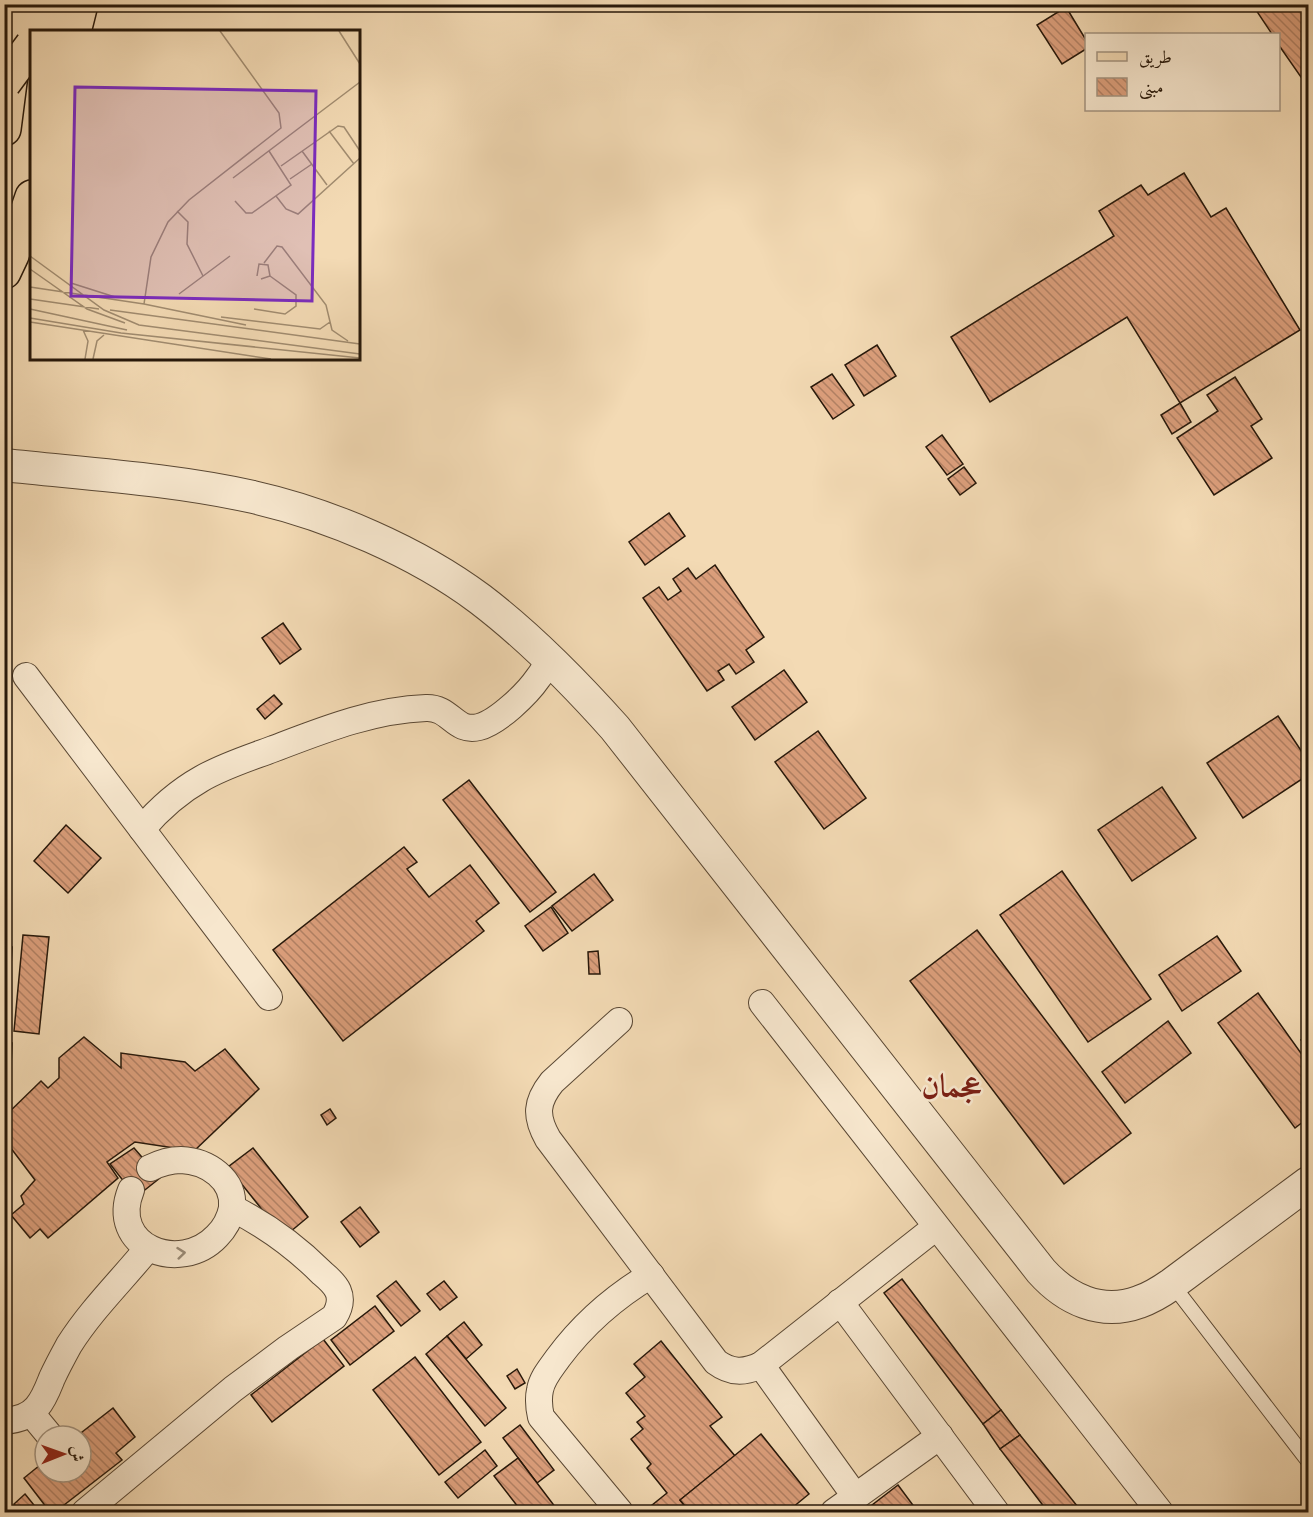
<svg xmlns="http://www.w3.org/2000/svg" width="1313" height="1517" font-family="'Libre Bodoni',Amiri,serif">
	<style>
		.building { fill: url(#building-back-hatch); stroke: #27180a; stroke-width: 1.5 }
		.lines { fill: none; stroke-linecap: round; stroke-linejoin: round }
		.service-casing { stroke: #5a4834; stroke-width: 16 }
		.minor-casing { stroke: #5a4834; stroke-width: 28 }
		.tertiary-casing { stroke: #5a4834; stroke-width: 34 }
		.primary-casing { stroke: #27180a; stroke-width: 36 }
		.service { stroke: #f7e7ce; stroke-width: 14 }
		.minor { stroke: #f7e7ce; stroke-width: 26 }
		.tertiary { stroke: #f7e7ce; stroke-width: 32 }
		.primary { stroke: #f3dab4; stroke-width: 33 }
		.primary-bridge-casing { stroke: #27180a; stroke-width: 36; stroke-linecap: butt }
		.primary-bridge { stroke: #f3dab4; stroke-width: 33 }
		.oneway { stroke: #998a76 }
		.labels { text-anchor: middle; stroke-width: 5; stroke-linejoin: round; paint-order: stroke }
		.town-label { font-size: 32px; font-weight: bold; fill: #7a1f14; stroke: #f7e7ce }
		.inset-road { fill: none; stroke: #a18c70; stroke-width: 1.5 }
		.view { fill: #7b2cbf; fill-opacity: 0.15; stroke: #7b2cbf; stroke-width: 3 }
		.inset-edge { fill: none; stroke: #27180a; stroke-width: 3 }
	</style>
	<defs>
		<pattern id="building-back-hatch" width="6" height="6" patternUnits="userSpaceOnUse" patternTransform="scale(1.5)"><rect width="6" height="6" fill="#dc9f7c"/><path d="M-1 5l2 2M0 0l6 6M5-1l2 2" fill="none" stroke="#b28164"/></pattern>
	</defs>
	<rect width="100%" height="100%" fill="#f3dab4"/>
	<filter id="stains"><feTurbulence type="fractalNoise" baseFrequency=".00333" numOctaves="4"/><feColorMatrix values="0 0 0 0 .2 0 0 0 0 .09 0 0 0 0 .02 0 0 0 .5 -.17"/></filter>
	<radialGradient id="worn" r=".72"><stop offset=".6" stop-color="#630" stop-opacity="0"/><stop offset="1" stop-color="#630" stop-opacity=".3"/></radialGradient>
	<g class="building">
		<polygon points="1252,4 1308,4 1308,76 1303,80 1278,44 1278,34 1272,34"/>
		<polygon points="1066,7 1086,40 1086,49 1062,64 1037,25"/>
		<polygon points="1184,173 1211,217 1226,208 1300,330 1180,403 1127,317 990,402 951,337 1114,236 1099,211 1141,185 1148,195"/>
		<polygon points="877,345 896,376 864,396 845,365"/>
		<polygon points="832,374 854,405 833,419 811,387"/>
		<polygon points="1235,377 1262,419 1251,426 1272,458 1214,495 1177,438 1218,411 1207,395"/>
		<polygon points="1180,403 1191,422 1172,434 1161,415"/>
		<polygon points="942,435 963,464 947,475 926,447"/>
		<polygon points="964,467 976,483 960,495 948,479"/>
		<polygon points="669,513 685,536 645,565 629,542"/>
		<polygon points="715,565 764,637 746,650 754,662 736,674 729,664 718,671 724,680 707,691 643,598 659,587 668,600 681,591 673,579 688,568 696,579"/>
		<polygon points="283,623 301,649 280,664 262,638"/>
		<polygon points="784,670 807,702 755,740 732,707"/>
		<polygon points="274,695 282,704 265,719 257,709"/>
		<polygon points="1278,716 1308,761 1308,775 1243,818 1207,763"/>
		<polygon points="818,731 866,798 824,829 775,762"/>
		<polygon points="469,780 556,892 530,912 443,800"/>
		<polygon points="1162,787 1196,838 1132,881 1098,830"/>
		<polygon points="66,825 101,858 68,893 34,861"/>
		<polygon points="404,847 417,862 407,869 429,897 470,865 499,903 476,921 484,931 343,1041 273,950"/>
		<polygon points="1062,871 1151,999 1088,1042 1000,915"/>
		<polygon points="594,874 613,900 572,931 552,906"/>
		<polygon points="551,907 568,933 543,951 525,926"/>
		<polygon points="977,930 1131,1133 1064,1184 910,981"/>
		<polygon points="23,935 49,937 39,1034 14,1031"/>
		<polygon points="1217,936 1241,971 1182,1011 1159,975"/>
		<polygon points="4,947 12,947 11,967 4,966"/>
		<polygon points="598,951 600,974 589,974 588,952"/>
		<polygon points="1258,993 1308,1063 1308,1118 1295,1128 1218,1023"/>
		<polygon points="1168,1021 1191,1053 1125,1103 1102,1072"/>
		<polygon points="1308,1034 1308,1050 1301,1040"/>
		<polygon points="84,1037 121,1068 121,1053 185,1062 195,1071 225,1049 259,1089 194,1151 135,1142 107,1162 118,1178 48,1238 40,1229 30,1238 11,1215 24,1204 21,1196 35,1180 4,1139 11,1130 4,1122 4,1117 41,1081 48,1088 59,1078 59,1058"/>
		<polygon points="4,1043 12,1043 9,1111 4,1111"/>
		<polygon points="330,1109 336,1118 327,1125 321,1115"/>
		<polygon points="134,1148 160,1178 136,1197 110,1164"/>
		<polygon points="253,1148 308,1217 284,1237 228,1167"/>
		<polygon points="360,1207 379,1232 360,1247 341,1222"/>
		<polygon points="902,1279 1001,1410 983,1424 884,1293"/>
		<polygon points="396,1281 420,1311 401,1326 377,1296"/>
		<polygon points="444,1281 457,1297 440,1310 427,1294"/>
		<polygon points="375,1306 394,1331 350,1365 331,1340"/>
		<polygon points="464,1322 482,1345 466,1359 447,1336"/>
		<polygon points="447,1336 506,1408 485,1426 426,1354"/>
		<polygon points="323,1339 344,1366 272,1422 251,1395"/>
		<polygon points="661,1341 722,1417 710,1426 735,1456 680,1500 684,1505 675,1512 655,1512 651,1506 667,1493 647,1468 651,1464 631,1439 643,1429 637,1422 645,1416 626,1393 645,1377 634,1364"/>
		<polygon points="415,1357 481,1442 439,1475 373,1390"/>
		<polygon points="517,1369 525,1383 515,1389 507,1376"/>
		<polygon points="113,1408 135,1437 116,1453 122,1460 55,1512 50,1512 24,1478 45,1461 45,1472 81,1472 81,1436 77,1436"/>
		<polygon points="1001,1410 1020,1435 1000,1449 983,1424"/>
		<polygon points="520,1425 554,1470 537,1483 503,1438"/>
		<polygon points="761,1434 809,1494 787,1512 690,1512 680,1500"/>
		<polygon points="1020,1435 1082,1512 1048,1512 1000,1449"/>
		<polygon points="485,1450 497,1466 458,1498 445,1482"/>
		<polygon points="518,1458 537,1483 559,1512 522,1512 494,1476"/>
		<polygon points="898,1485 918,1512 863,1512"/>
		<polygon points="25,1494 38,1510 35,1512 20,1512 14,1504"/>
	</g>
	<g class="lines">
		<g class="service-casing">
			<polyline id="service" points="1172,1284 1308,1461"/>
		</g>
		<g class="minor-casing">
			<g id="minor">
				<polyline points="26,676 269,997"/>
				<path d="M142,829C159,809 178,792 201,779C223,766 249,758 273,749C323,730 372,710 426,708C451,707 454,733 479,727C498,722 527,694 538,678C543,672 546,665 550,659"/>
				<polyline points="762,1003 1160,1512"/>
				<path d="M619,1021L552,1082C536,1102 535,1116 548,1139L716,1362C731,1373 744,1373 761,1365L936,1227"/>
				<path d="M131,1190C108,1247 180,1275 217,1236C224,1229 230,1218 232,1208C235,1179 207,1161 181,1160C170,1160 160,1163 150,1168"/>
				<polyline points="840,1302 996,1512"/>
				<polyline points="761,1365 855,1496"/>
				<polyline points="31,1413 50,1436"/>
				<path d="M4,1421C17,1420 29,1417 37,1407C44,1399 48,1388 52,1378C57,1367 63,1356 69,1345C91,1310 122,1280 148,1248"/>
				<path d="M85,1512L233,1389L288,1348L334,1317C339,1309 342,1300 338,1291C335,1284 328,1278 322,1273C295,1246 266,1225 232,1208"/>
				<path d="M620,1512L541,1417C539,1408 538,1399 540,1390C542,1378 551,1368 558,1358C584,1323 614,1297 651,1275"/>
				<polyline points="834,1512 940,1436"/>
			</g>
		</g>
		<g class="tertiary-casing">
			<path id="tertiary" d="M4,465C87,474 172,479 253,497C329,514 417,552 480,599C530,637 573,681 615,728L1041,1271C1066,1299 1101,1316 1139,1302C1151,1298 1162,1291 1172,1284L1308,1183"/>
		</g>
		<g class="primary-casing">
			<g id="primary">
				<polyline points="41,32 60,4"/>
				<polyline points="74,32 81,4"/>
				<polyline points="4,129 20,4"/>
				<polyline points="4,272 12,255 32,197"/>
			</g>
		</g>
		<use href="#service" class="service"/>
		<use href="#minor" class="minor"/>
		<use href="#tertiary" class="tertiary"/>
		<use href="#primary" class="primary"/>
		<g class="primary-bridge-casing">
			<polyline id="primary-bridge" points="4,83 32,45"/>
		</g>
		<use href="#primary-bridge" class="primary-bridge"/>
	</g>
	<defs><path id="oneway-chevron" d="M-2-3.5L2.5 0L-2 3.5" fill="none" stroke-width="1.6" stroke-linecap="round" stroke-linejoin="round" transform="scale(1.5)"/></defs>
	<use class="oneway" href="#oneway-chevron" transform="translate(181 1253) rotate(-6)"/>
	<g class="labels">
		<g class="town-label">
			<text x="951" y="1097">عجمان</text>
		</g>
	</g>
	<g transform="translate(30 30)">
		<rect width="330" height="330" fill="#f3dab4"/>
		<path class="inset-road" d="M309,1L330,34M299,101L324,134M272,121L297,155M251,136L308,96L314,97L330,121M203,148L330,52M260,149L282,134M246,166L256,179L268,184L330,128M205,171L216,183H222L261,155L239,121M147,181L158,192L157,214L173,246M0,226L74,280L109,295L330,324M234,233L247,216L252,217L296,275L302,300L318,311M0,239L57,279L95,293M227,246L229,234L238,235L240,246L231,249M41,253L85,267M0,257L114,274L216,295M149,264L200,226M0,269L69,279M114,274L121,227L138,192L159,170L251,98L249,83L190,1M0,279L97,300M224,279L255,284L266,276V265L240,246M80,280L330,314M191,287L290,299L300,292M0,288L91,303L330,328M0,292L241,329M53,300L58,311L55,329M63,329L67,311L74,305"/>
		<path class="view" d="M45,57L286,61L282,271L41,266Z"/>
		<rect width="330" height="330" class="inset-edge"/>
	</g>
	<rect width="1313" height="1517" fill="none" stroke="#f3dab4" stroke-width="24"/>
	<rect x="6" y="6" width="1301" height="1505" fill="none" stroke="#27180a" stroke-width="3"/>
	<rect x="12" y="12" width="1289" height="1493" fill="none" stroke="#27180a" stroke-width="1.5"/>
	<rect x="1085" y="33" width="195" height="78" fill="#f7e7ce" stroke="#a49480" stroke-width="1.5"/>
	<rect x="1097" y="52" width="30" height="9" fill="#f3dab4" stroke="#a49480" stroke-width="1.5"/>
	<text x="1139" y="63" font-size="18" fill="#27180a">طريق</text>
	<rect x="1097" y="78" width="30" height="18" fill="url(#building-back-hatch)" stroke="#a49480" stroke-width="1.5"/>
	<text x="1139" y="93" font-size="18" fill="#27180a">مبنى</text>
	<g transform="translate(63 1454) rotate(89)"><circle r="28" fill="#f7e7ce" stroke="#a49480" stroke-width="1.5"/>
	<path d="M0-4.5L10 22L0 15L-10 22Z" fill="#8f2418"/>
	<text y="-9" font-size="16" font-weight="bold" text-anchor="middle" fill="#27180a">ش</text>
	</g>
	<rect width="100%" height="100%" filter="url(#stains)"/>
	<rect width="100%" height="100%" fill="url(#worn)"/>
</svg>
